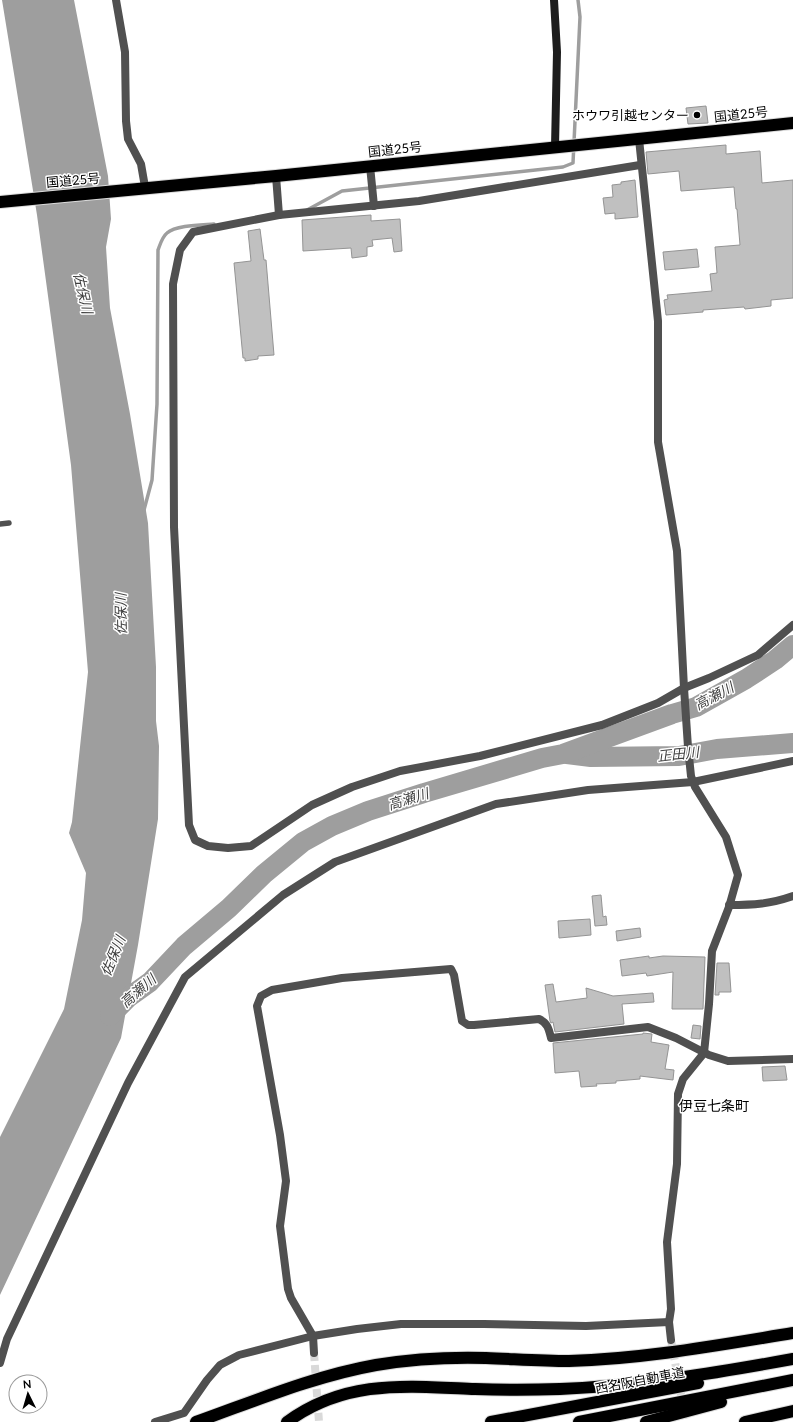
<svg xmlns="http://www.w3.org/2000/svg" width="793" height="1422" font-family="Lato,'Noto Sans JP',sans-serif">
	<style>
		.water { fill: #9e9e9e }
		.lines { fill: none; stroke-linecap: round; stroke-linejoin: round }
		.stream { stroke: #9e9e9e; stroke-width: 3.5 }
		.river { stroke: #9e9e9e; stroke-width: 20 }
		.building { fill: #c0c0c0; stroke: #949494 }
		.street-tunnel { stroke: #d9d9d9; stroke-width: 8; stroke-dasharray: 8 4; stroke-linecap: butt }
		.highway-casing { stroke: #dbdbdb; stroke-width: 14 }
		.lane { stroke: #505050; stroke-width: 5.5 }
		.street { stroke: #505050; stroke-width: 8 }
		.secondary { stroke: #1d1d1d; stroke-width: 8 }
		.highway { stroke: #000; stroke-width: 12 }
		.poi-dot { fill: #000; stroke: #fff; stroke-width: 1.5 }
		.labels { text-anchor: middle; stroke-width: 3; stroke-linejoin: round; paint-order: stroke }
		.street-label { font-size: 13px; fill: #000; stroke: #fff }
		.poi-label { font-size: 13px; fill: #000; stroke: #fff; text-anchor: end }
		.water-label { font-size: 14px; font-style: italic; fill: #3f3f3f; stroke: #fff }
		.neighbourhood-label { font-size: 14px; fill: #000; stroke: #fff }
	</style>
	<rect width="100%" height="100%" fill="#fff"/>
	<polygon class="water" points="2,0 74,0 108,176 111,219 106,247 110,308 130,414 148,523 156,667 156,721 159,746 158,819 138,945 121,1038 0,1295 0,1137 64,1009 82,920 86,873 69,833 72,822 88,672 71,465 37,215"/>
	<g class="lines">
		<g class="stream">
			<polyline points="307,210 342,191 563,167 573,163 580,17 578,0"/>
			<path d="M144,510L152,480L157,404L158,250C160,245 162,237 167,233C176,225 202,225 214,224"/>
		</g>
		<g class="river">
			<polyline points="567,754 591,757 679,756 717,749 793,743"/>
			<polyline points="110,1016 129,997 150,982 184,946 229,908 264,874 303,842 332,826 368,811 424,793 542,758 563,754 672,714 696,707 746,679 775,660 793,645"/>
		</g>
	</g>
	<g class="building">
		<polygon points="706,106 708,123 688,124 686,108"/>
		<polygon points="726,145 726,154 760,151 762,183 793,180 793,298 771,300 771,306 745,309 744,307 703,310 703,312 666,315 664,300 668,299 667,295 712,291 710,274 717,273 715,247 740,245 737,209 736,209 734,187 681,191 679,171 648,174 646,152"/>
		<polygon points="635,180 638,217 615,219 615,213 605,214 603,198 613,197 612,185 621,184 621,182"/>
		<polygon points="371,215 371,221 400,219 402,251 394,252 392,238 372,240 373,246 367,247 367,256 352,258 351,248 303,251 302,220"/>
		<polygon points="260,229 264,260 266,260 274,355 258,356 258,359 245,361 245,358 243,358 234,263 251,261 248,231"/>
		<polygon points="697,249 699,267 665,270 663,252"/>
		<polygon points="601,895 603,917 606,916 607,925 595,926 592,896"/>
		<polygon points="590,919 591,935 559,938 558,921"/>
		<polygon points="640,928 641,937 617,941 616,931"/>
		<polygon points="649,956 649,958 663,956 705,957 703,1009 672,1009 673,972 647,976 646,973 622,976 620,960"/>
		<polygon points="717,963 729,963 731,992 719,992 719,995 715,995"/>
		<polygon points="553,984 556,1002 587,998 586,988 613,996 653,993 654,1002 622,1004 624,1024 555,1032 553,1022 551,1023 550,1021 545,985"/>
		<polygon points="693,1025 701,1026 700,1039 691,1038"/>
		<polygon points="643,1033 652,1034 651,1042 669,1045 665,1069 674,1070 673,1080 640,1076 640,1079 616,1081 616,1083 596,1084 597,1086 581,1087 579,1071 555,1073 553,1043 643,1034"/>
		<polygon points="785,1066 787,1080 763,1081 762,1067"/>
	</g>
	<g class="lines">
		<g class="street-tunnel">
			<polyline points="671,1340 686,1422"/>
			<polyline points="314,1353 319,1422"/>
		</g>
		<g class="highway-casing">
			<g id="highway">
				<polyline points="0,202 276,176 793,123"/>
				<path d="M196,1422C255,1401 314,1376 376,1365C412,1359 450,1357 486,1358C514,1359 541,1361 569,1361C644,1359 719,1345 793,1333"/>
				<path d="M287,1422C346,1379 406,1386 475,1389C503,1390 531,1390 560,1389C638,1386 716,1373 793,1359"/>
				<polyline points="491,1422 698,1383"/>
				<polyline points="579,1422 793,1380"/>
				<polyline points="646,1422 721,1402"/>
				<polyline points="745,1422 793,1411"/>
			</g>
		</g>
		<polyline class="lane" points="0,524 9,523"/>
		<g class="street">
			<polyline points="116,0 125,52 126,121 128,139 141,164 145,187"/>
			<polyline points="639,139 658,321 658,442 677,551 684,688 688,747 691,776 695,787 726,837 738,875 729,907 712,951 709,1004 704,1053 683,1079 678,1094 677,1164 667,1242 671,1309 669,1322 671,1340"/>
			<polyline points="640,165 419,201 279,215 193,232 180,250 173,284 174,527 189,825 195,840 208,846 228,848 251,846 312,805 352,787 400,771 480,756 602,725 658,703 684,688 709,678 758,655 793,625"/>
			<polyline points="370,166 374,206"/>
			<polyline points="276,176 279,215"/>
			<path d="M729,905C754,905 770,904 793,896"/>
			<path d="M314,1353L313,1336L291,1298L288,1289L280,1226L286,1181L280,1135L257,1006L261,996L272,990L342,978L451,969L454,975L462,1021L468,1025H474L539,1019C548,1023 549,1030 551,1038L648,1027L676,1038L709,1055L728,1061L793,1059"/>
			<polyline points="0,1363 7,1339 128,1083 185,977 283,895 335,862 496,804 588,790 693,782 793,761"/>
			<polyline points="155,1422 184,1413 207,1380 220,1365 239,1355 313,1336 357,1329 401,1324 484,1324 586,1326 669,1322"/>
		</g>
		<polyline class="secondary" points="554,0 557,52 555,147"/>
		<use href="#highway" class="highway"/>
	</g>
	<circle class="poi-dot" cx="697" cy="115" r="4"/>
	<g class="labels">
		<g class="street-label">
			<text transform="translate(741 114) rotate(-6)" y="5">国道25号</text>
			<text transform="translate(395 149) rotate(-6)" y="5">国道25号</text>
			<text transform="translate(73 180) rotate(-5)" y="5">国道25号</text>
			<text transform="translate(640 1380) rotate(-11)" y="5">西名阪自動車道</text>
		</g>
		<g class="poi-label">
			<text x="689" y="120">ホウワ引越センター</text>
		</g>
		<g class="water-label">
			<text transform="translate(83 293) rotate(77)" y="5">佐保川</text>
			<text transform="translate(121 614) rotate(-91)" y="5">佐保川</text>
			<text transform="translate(714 696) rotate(-28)" y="5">高瀬川</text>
			<text transform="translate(678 754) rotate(-6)" y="5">正田川</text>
			<text transform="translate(408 799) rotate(-17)" y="5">高瀬川</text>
			<text transform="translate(113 956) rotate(-68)" y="5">佐保川</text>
			<text transform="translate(138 991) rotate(-41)" y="5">高瀬川</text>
		</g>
		<g class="neighbourhood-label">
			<text x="714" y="1111">伊豆七条町</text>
		</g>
	</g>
	<g transform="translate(28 1394) rotate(355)"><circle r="19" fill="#ffffff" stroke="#999999"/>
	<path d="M0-3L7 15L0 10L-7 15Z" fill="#000000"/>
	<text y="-6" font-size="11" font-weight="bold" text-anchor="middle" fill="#000000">N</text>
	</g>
</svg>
